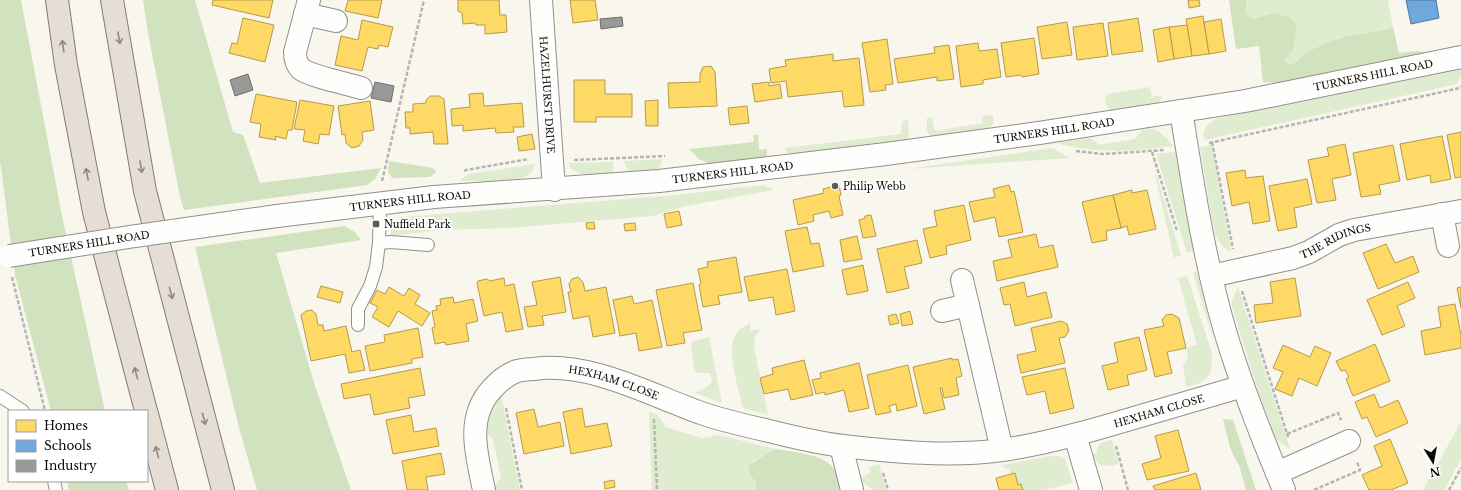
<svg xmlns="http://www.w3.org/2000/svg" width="1461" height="490" font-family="'Libre Baskerville',serif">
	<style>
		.green { fill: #e0eccf }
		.forest { fill: #d0e2be }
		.homes { fill: #ffd966; stroke: #b59b4a }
		.schools { fill: #6fa8dc; stroke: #50789d }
		.industry { fill: #999; stroke: #6e6e6e }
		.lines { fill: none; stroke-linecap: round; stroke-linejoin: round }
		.service-casing { stroke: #91908c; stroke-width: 14 }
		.minor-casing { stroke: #91908c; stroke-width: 24 }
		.tertiary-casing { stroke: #91908c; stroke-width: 24 }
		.motorway-casing { stroke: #7e7d79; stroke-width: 24 }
		.path { stroke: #b6b5b4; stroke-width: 2.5; stroke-dasharray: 4 2; stroke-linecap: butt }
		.service { stroke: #fefefc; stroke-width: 12 }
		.minor { stroke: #fefefc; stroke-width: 22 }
		.tertiary { stroke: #fefefc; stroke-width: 22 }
		.motorway { stroke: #e6ddd4; stroke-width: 22 }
		.tertiary-bridge-casing { stroke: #91908c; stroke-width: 24; stroke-linecap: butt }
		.tertiary-bridge { stroke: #fefefc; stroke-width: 22 }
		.oneway { stroke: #8e8883 }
		.poi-dot { fill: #5d5c59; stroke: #fff; stroke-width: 1.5 }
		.labels { text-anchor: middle; stroke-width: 4; stroke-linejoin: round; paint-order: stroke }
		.street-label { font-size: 10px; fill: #090909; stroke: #fff }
		.poi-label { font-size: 10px; fill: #090909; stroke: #fff; text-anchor: start }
	</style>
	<rect width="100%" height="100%" fill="#f8f6ed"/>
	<g class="green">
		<path d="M1246,0H1388L1393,27C1374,34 1354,33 1335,40C1327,43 1317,47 1309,51C1302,55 1298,63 1289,65L1283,61L1273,13L1253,19L1246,13Z"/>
		<path d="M1461,68V75L1457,84L1204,140C1202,128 1208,123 1218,118L1408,80Z"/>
		<path d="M1150,87L1152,97L1162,95L1161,100L1154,105L1114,111C1106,109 1106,104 1105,96L1108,94Z"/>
		<path d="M993,115C994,122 994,125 988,129L934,137L930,136L927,131V118H932L935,131L983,123L982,116Z"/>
		<polygon points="908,120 909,132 908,138 904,140 790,155 786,152 785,148 901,134 902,121"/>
		<path d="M1150,129L1159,131L1174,146C1136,151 1098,154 1060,144V142L1091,138L1098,145L1135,139L1142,130Z"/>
		<path d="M1212,145L1229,238L1231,253C1221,246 1215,238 1213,225L1200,147Z"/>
		<polygon points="1052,148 1070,158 907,169"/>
		<polygon points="1177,152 1194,251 1187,253 1156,154"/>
		<polygon points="662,159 661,166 653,172 632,173 628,171 624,161"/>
		<path d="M614,162L612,175C598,175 575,179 568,163Z"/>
		<path d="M534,164C533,168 533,172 529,175C517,183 475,181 459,181L469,174Z"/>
		<polygon points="1154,170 1157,177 1181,255 1174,258"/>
		<path d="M763,185L774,190L686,206L653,216L511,228L440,230L391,236C389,225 394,220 404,217L674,195Z"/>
		<polygon points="1197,271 1214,342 1193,273"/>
		<polygon points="1187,276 1212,353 1211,371 1207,378 1198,384 1186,387 1183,366 1188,359 1186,348 1197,345 1178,278"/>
		<polygon points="1238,287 1290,449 1283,445 1277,440 1273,432 1261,400 1232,307 1232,300"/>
		<path d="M750,323L751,331L760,329L755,338L754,347L768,415L743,408C739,391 727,353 734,338C737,330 743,327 750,323Z"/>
		<path d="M709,337L722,403L695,393C701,388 709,389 712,381L710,373H697L694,369L691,343L693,341Z"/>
		<polygon points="501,394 520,490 495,490 494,487 501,478 493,439 484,431 487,411"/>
		<polygon points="649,412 657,414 666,427 702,438 719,435 775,449 768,455 753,461 751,476 756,483 755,490 652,490"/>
		<polygon points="1461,422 1461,459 1444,490 1423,490"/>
		<path d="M1112,440L1119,463L1112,466L1100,465L1092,455L1097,453C1096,443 1103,442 1112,440Z"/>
		<polygon points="1051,456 1060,456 1065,459 1073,483 1044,490 1023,490 1021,484 1018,485 1015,473 1011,474 1009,470 1001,465"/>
		<polygon points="879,464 886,490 873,490 862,482 862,478 871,472 869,467"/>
	</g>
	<g class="forest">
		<polygon points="0,0 21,0 62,216 105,411 51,411 15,275 0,160"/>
		<polygon points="143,0 195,0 233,132 243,135 260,183 381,168 375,179 367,185 184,210 180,197 148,33"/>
		<path d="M1229,0H1246V13L1253,19L1273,13L1289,17L1295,22L1296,31L1293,49L1284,61L1289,65C1298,63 1302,55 1309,51C1317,47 1327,43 1335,40C1354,33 1374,34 1393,27L1399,53L1416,51L1432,53L1277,83L1263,82L1259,46L1236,49Z"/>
		<polygon points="753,135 758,135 759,150 767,149 767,156 760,159 710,164 699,159 689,149 754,142"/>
		<polygon points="389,161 433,168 436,172 430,177 392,178 388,172"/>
		<polygon points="344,226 355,232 361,240 276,253 315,386 351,490 257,490 239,428 195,247"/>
		<polygon points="1223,419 1233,420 1256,490 1246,490 1240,468 1230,448"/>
		<path d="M775,449C792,452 825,454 834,469C838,474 839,484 840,490H755L756,483L751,476L748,467C756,459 766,456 775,449Z"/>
		<polygon points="67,481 126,481 129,490 69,490"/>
	</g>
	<g class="homes">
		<polygon points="213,0 273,0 269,18 212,5"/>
		<polygon points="348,0 382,0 378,18 345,11"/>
		<polygon points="458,0 499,0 500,15 506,15 507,32 485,34 485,25 476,25 475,23 463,24 462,13 458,11"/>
		<polygon points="570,0 595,0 598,20 573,23"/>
		<polygon points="1188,0 1199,0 1200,6 1189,8"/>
		<polygon points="1203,16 1209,54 1192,56 1186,19"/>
		<polygon points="243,18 274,25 265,62 229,53 232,43 237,44"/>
		<polygon points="1138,18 1143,51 1112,55 1108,23"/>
		<polygon points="1221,19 1226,51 1209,54 1204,22"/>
		<polygon points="362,20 393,27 388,47 379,45 378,49 368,47 362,71 335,65 341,36 358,40"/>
		<polygon points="1067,22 1072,55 1042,59 1037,27"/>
		<polygon points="1103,23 1108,56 1077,60 1073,27"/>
		<polygon points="1187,25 1192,56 1174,59 1169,27"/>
		<polygon points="1169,27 1174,59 1158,62 1153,30"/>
		<polygon points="1034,38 1039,74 1022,77 1021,75 1006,77 1001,43"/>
		<polygon points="887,39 893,84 885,85 886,90 870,92 862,43"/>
		<polygon points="978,43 979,51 997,49 1001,77 983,80 983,84 961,87 956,46"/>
		<polygon points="949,45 954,79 937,81 937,77 898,83 894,59 935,53 934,47"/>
		<polygon points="833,54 833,61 859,58 864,105 844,107 842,91 788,97 786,81 771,83 769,69 786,66 785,60"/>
		<polygon points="711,66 715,72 717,106 669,108 668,83 700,82 700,74 703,67"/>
		<polygon points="574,80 605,80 605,94 632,94 632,117 596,117 596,122 574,122"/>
		<polygon points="769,82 769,86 780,84 782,98 755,102 752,84"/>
		<polygon points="483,93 484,106 522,103 524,127 513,127 514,132 496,133 495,128 463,131 463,125 452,126 451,109 470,107 469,94"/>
		<polygon points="256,94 297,102 292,130 288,130 286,139 275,136 276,140 259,137 261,124 250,122"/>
		<polygon points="430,96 439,96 444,99 448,144 434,144 433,132 410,134 410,128 406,128 405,112 413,112 413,104 426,103 426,100"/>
		<polygon points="300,100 334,106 329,135 320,134 318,144 303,141 305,130 294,129"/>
		<polygon points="658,100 658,126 646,126 645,101"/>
		<polygon points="370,101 374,130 362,132 363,140 359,146 352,148 346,143 345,134 342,135 338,106"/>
		<polygon points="747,106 749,123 730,125 728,108"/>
		<polygon points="1461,132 1461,177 1455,178 1447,135"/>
		<polygon points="532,134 535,149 519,151 517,137"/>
		<polygon points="1442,136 1451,179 1431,183 1430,175 1407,180 1400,144"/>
		<polygon points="1345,144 1351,175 1332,179 1336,200 1317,203 1308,160 1329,156 1327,148"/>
		<polygon points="1393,145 1400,181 1379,185 1381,194 1361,197 1353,153"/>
		<polygon points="1245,170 1246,178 1263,176 1270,221 1253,224 1249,202 1232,206 1226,173"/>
		<polygon points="1307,179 1312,204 1294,208 1297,227 1278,231 1269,186"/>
		<polygon points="839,185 841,195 839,196 843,215 831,218 829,211 813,215 814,221 798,225 793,200 824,193 823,189"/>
		<polygon points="1009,185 1011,192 1014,191 1023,232 999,237 995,217 974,222 969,202 995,197 993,189"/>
		<polygon points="1132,190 1132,193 1147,190 1156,229 1129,235 1127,226 1121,228 1113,195"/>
		<polygon points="1113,195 1121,228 1106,231 1107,240 1092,243 1082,202"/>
		<polygon points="964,205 971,240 946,246 947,254 930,258 923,229 937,226 934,211"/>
		<polygon points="679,211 682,225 667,228 664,214"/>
		<polygon points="871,215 876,236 863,238 859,220 865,218 865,216"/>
		<polygon points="594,222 595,229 587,229 586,223"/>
		<polygon points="635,223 636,230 625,231 624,224"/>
		<polygon points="807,227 811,244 819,243 824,266 793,272 785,231"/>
		<polygon points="1036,234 1039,248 1053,245 1058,267 997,281 993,261 1012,257 1008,240"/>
		<polygon points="857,236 862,259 844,262 840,240"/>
		<polygon points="917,240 922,263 904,267 909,288 887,293 877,249"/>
		<polygon points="1386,244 1395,263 1413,256 1419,272 1378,289 1363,253"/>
		<polygon points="736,257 742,292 718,296 720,304 703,307 699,285 701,284 698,269 708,267 707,262"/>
		<polygon points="863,265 868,291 847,295 842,270"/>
		<polygon points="787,269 795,311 776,315 773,297 749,301 744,277"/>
		<polygon points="560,277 566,312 542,316 544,325 528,327 524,307 537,305 532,282"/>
		<polygon points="578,277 583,282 585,291 606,287 615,333 593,337 589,316 573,319 568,292 571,292 569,284 572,279"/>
		<polygon points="504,278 505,286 514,284 523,329 506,332 502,312 484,316 477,283 478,281 487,279 490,281"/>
		<polygon points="1295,278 1301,316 1256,323 1254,305 1273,303 1270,282"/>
		<polygon points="1024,282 1027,297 1046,292 1052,317 1015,326 1010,304 1004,305 1000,288"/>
		<polygon points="1408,282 1415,298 1397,306 1405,326 1382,335 1367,300"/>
		<polygon points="693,283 702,330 683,333 685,343 667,346 656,290"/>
		<polygon points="321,286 343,292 340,303 317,297"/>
		<polygon points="389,287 404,296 409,288 420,295 415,304 430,313 422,326 398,311 389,327 372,317 378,307 370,303 377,290 385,294"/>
		<polygon points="1461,287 1461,308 1457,288"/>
		<polygon points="632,296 634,304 652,300 662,347 639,351 636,333 620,336 613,300"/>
		<polygon points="453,297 454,303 473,299 478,321 466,324 469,341 446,345 445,342 435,344 432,328 435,327 432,311 437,310 436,306 441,305 440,299"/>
		<polygon points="1455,304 1461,335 1461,348 1425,355 1421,331 1441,327 1438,307"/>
		<polygon points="312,310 316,314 318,325 323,325 324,331 346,326 352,352 360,350 365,370 349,373 345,354 311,361 301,315 306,311"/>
		<polygon points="910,311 913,324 902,326 900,314"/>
		<polygon points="896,314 899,323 890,325 888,316"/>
		<polygon points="1172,314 1179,318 1186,348 1167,352 1172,373 1155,377 1144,330 1164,326 1162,320 1166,315"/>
		<polygon points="1061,321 1067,324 1069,331 1065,337 1059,338 1065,363 1021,373 1017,355 1036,351 1031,328"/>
		<polygon points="418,328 423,357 412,359 412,363 370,371 365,346 385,342 384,335"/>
		<polygon points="1139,337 1147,370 1127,375 1129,385 1108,390 1102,366 1118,362 1114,343"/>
		<polygon points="1375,344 1390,381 1353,396 1346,379 1349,377 1345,370 1341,371 1336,361"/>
		<polygon points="1283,345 1310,357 1315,346 1331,353 1317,386 1299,378 1292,396 1275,389 1283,372 1273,368"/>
		<polygon points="952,358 952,360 958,359 962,376 956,378 959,395 944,398 942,388 940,388 945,409 924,414 913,367"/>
		<polygon points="804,360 813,395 791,400 788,389 764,394 760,378 773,374 772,368"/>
		<polygon points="859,363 869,408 849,412 844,390 825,395 825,392 816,394 812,380 821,378 820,373"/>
		<polygon points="908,365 917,406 897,411 896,404 889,406 891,412 876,415 867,375"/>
		<polygon points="420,368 425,395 408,398 410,408 374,415 370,394 344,399 341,384"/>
		<polygon points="1065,368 1074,408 1050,414 1045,391 1027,395 1022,377"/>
		<polygon points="1374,394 1380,408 1398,400 1408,423 1376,437 1367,417 1362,419 1355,402"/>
		<polygon points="582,408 585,427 607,423 612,446 571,454 563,412"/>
		<polygon points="534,409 538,427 560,422 564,446 524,454 516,413"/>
		<polygon points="411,415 414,432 436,428 439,446 393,454 386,420"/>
		<polygon points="1178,430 1189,471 1147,480 1142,464 1161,458 1155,436"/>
		<polygon points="1390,439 1408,483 1391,490 1369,490 1362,475 1382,466 1374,446"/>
		<polygon points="441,453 445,474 426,477 428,490 407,490 402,461"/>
		<polygon points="1015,473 1018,485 1021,484 1023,490 999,490 996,478"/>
		<polygon points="1196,473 1201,490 1155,490 1153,486"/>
		<polygon points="614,480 615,487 605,489 604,482"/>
	</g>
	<polygon class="schools" points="1406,0 1436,0 1439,18 1411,24"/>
	<g class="industry">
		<polygon points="622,17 623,26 601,29 600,19"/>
		<polygon points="248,74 253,90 235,96 230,80"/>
		<polygon points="375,82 394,86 391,102 371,98"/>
	</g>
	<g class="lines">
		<g class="service-casing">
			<g id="service">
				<polyline points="379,243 391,242 428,245"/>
				<polyline points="358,325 358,309 370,286 376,267 379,243 380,203"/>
				<polyline points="0,396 23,411"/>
				<polyline points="54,481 56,490"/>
			</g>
		</g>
		<g class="minor-casing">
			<g id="minor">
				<path d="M309,0L295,52C295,58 296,64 301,69C310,76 348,84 361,88"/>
				<path id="s1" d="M541,0L554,190"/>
				<polyline points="305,14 336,21"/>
				<path d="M1181,111C1193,185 1204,259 1225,331C1241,385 1262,438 1284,490"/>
				<polyline points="1442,214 1448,246"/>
				<path id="s2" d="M1211,276L1293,258L1309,252L1339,235L1354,230L1461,211"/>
				<polyline points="962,280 1002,450"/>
				<polyline points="942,311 968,305"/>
				<polyline points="1075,435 1091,490"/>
				<polyline points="841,446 852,490"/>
				<polyline points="1277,473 1349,441"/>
				<path id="s3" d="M484,490C477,456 465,418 492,389C499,381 506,375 517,371C522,370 529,369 534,369C590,361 652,396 704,414C725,421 747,426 769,431C793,437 818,443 843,446C894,452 951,457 1002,450C1039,445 1075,435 1110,425C1155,412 1199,399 1243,386"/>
			</g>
		</g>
		<g class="tertiary-casing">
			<g id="tertiary">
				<path id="s4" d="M277,216L434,197L659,181L886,154L1039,133L1245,101L1461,57"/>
			</g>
		</g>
		<g class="motorway-casing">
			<g id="motorway">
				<polyline points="57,0 66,65 94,212 146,411"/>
				<polyline points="112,0 145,191 223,490"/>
				<polyline points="147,414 167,490"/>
			</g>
		</g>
		<g class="path">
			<polyline points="1212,142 1233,249"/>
			<polyline points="1209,143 1460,88 1461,86"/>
			<polyline points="1076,151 1103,154 1165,150"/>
			<polyline points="1152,152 1177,231"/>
			<polyline points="574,160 665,156"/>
			<polyline points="464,171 466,170 529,159"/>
			<polyline points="382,181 424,0"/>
			<polyline points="12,277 45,411"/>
			<polyline points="1242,291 1288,437"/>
			<polyline points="506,408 522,490"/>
			<polyline points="654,419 657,490"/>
			<polyline points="1287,434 1338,413 1341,420"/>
			<polyline points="1116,446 1128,490"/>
			<polyline points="883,473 888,490"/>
			<polyline points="1314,490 1360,470 1357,462"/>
			<polyline points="1449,490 1461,468"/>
		</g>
		<use href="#service" class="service"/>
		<use href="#minor" class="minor"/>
		<use href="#tertiary" class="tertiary"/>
		<use href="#motorway" class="motorway"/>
		<g class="tertiary-bridge-casing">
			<g id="tertiary-bridge">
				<path id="s5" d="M9,256L129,237L277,216"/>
			</g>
		</g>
		<use href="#tertiary-bridge" class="tertiary-bridge"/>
	</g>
	<defs><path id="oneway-shaft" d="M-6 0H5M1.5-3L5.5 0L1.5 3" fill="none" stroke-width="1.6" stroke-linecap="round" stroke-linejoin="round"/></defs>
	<g class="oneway">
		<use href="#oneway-shaft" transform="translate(119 38) rotate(80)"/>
		<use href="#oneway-shaft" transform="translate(63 46) rotate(-98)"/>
		<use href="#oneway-shaft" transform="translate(141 167) rotate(80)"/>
		<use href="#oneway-shaft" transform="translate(87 174) rotate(-101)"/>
		<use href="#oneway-shaft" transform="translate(171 293) rotate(75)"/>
		<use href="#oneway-shaft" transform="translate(136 373) rotate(-105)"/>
		<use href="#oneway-shaft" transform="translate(204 419) rotate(75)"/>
		<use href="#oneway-shaft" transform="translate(157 452) rotate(-105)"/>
	</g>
	<g class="poi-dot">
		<circle cx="835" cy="186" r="4"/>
		<rect x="372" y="220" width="8" height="8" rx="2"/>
	</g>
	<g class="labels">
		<g class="street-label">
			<text dy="4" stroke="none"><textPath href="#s4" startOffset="1106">TURNERS HILL ROAD</textPath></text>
			<text dy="4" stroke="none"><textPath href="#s1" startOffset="95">HAZELHURST DRIVE</textPath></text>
			<text dy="4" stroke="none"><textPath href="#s4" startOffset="782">TURNERS HILL ROAD</textPath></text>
			<text dy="4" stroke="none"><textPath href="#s4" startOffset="458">TURNERS HILL ROAD</textPath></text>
			<text dy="4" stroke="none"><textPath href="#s4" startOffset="134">TURNERS HILL ROAD</textPath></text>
			<text dy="4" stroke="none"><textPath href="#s2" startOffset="130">THE RIDINGS</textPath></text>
			<text dy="4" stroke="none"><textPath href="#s5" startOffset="81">TURNERS HILL ROAD</textPath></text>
			<text dy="4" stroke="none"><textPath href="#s3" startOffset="236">HEXHAM CLOSE</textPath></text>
			<text dy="4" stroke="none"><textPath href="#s3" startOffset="796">HEXHAM CLOSE</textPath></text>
		</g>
		<g class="poi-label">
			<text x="843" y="190">Philip Webb</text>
			<text x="384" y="228">Nuffield Park</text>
		</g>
	</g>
	<rect x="8" y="410" width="140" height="72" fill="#ffffff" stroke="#9d9d9d"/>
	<rect x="16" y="420" width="20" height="12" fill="#ffd966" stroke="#9d9d9d"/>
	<text x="44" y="430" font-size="12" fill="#090909">Homes</text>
	<rect x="16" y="440" width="20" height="12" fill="#6fa8dc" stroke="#9d9d9d"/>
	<text x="44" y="450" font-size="12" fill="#090909">Schools</text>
	<rect x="16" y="460" width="20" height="12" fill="#999999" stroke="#9d9d9d"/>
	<text x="44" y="470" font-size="12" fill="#090909">Industry</text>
	<g transform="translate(1433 462) rotate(169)" stroke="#ffffff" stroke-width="3" paint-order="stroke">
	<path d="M0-3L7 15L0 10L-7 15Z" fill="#090909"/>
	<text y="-6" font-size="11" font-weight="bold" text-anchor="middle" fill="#090909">N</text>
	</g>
</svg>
